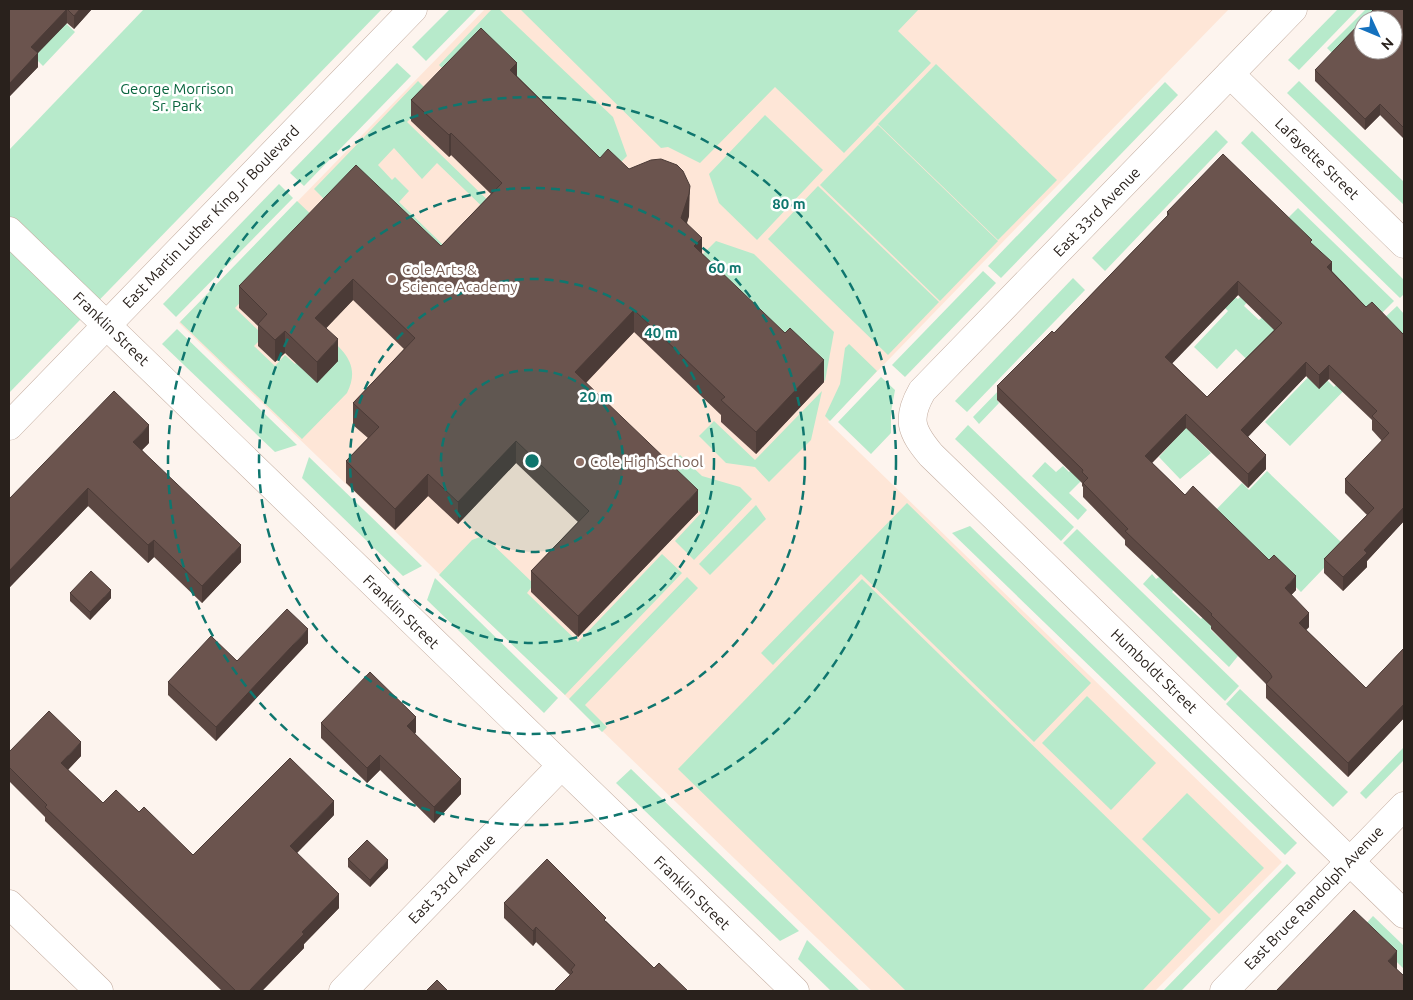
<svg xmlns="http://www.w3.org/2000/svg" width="1413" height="1000" font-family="Ubuntu,sans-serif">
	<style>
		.built { fill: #fee6d7 }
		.green { fill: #b7eacb }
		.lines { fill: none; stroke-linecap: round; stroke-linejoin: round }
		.minor-casing { stroke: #c4ada0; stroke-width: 29 }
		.major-casing { stroke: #c4ada0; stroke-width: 29 }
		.minor { stroke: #fff; stroke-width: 28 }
		.major { stroke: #fff; stroke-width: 28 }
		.wall { fill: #5c4843; fill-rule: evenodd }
		.shaded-wall { fill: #4b3b37 }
		.building { fill: #6b544e; stroke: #4b3b37; fill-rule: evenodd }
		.ring { fill: none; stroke: #0f766e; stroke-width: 2.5; stroke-dasharray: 9 6 }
		.education-dot { fill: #8d6e63; stroke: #fff; stroke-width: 2 }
		.labels { text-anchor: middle; stroke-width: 5; stroke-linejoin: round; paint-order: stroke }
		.park-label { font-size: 15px; fill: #08643d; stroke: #fff }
		.street-label { font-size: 15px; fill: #29211c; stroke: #fff }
		.education-label { font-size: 15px; fill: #785e54; stroke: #fff; text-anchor: start }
		.centre { fill: #0f766e; stroke: #fff; stroke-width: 2.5 }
		.ring-label { font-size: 15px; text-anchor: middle; font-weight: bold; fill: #0f766e; stroke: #fff; stroke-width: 5; stroke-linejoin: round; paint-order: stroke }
	</style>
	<rect width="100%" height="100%" fill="#fdf4ee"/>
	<polygon class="built" points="485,9 1229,9 828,422 1282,862 1155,991 872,991 179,323"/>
	<g class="green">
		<polygon points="51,9 75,32 43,66 35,58 38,55 36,52"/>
		<polygon points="144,9 382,9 9,393 9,150"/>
		<polygon points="450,9 477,9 426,61 412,47"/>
		<polygon points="492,9 499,9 613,117 627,156 613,170 451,77 439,65"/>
		<polygon points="520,9 919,9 898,31 931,63 844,153 775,87 700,163 668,147 661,148"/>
		<polygon points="1338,9 1358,9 1299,70 1288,60"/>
		<polygon points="1366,9 1381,9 1370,20 1363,20 1363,27 1335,56 1327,48"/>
		<polygon points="397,63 411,76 304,186 290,173"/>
		<polygon points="936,64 1057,180 998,240 878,124"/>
		<polygon points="418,81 433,96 407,122 535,246 515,267 499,252 506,244 487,226 494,218 437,163 422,179 394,148 378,165 392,180 395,177 409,191 399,202 475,276 489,261 506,277 482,301 355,179 330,205 314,189"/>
		<polygon points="1299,81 1404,182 1404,205 1287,93"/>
		<polygon points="1165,82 1178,95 1001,278 988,266"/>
		<polygon points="765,115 823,170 757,240 719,203 709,174"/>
		<polygon points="878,125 998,241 940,301 820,185"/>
		<polygon points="1216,130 1228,142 1105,271 1092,258"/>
		<polygon points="1252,131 1404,280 1404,294 1400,298 1241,143"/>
		<polygon points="279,184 293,198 176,317 163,304"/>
		<polygon points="818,186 939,302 888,355 768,239"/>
		<path d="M297,201L318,221L235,308L264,336L254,346L275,366L285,355L295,364L324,333C344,351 361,365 347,393L302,439L180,322Z"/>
		<polygon points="1298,208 1394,301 1380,315 1367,316 1284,222"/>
		<polygon points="716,241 754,254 834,332 825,381 702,255"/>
		<polygon points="983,271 996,283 905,377 892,365"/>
		<polygon points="1073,278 1085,290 967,412 955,401"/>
		<polygon points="1245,292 1250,298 1244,306 1259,320 1266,314 1299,351 1263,375 1236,349 1217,369 1194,347 1228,311 1225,308 1235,297 1238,299"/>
		<polygon points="1089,297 1052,344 997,400 999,403 979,424 973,417"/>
		<polygon points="1397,306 1404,314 1404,346 1380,322"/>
		<polygon points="177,329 297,445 275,452 162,344"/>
		<polygon points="1382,337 1389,344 1290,446 1265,422 1316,369 1334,387"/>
		<polygon points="849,344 877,371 830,421 825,416 840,384 845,348"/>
		<polygon points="881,377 895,390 891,412 891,433 871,454 838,422"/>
		<polygon points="822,391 811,440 769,482 755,467 726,463 699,436 714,421 755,460"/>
		<polygon points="1203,408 1213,417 1194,436 1211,453 1180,479 1159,457"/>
		<polygon points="968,425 1074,527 1061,541 955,439"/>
		<polygon points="1086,454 1090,472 1069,493 1087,510 1078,520 1032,476 1045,462 1056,472 1063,466 1069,472"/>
		<polygon points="680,455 702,476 740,487 752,499 694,560 675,541 701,513 661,475"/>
		<polygon points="309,457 422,566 403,576 302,478"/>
		<polygon points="1267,471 1345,546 1301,592 1274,566 1211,515 1242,483 1249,490"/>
		<polygon points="907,503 1091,683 1034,742 861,574 773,665 761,653"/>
		<polygon points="756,505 766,519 710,575 699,564"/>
		<polygon points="970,526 1297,843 1285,855 952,533"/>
		<polygon points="1077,529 1239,686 1225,701 1063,543"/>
		<polygon points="1226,535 1172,592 1201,619 1215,604 1262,575 1210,629 1238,656 1229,667 1143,584 1152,574 1156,579"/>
		<polygon points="480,537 487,539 534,584 527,593 578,642 662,554 682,573 565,695 439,575 472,540"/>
		<polygon points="687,577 698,588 585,705 607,727 602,732 569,699"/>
		<polygon points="435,578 558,698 544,713 427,600"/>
		<polygon points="862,579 1211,919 1142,991 906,991 678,769"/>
		<polygon points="1240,689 1348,792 1333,807 1226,704"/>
		<polygon points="1087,696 1156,763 1111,810 1042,743"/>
		<polygon points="1404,747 1404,760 1366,799 1360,793"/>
		<polygon points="631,769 799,931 780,941 616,783"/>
		<polygon points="1187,793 1264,868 1219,914 1142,839"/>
		<polygon points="1287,864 1296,873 1181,991 1163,991"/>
		<polygon points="1373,916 1404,946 1404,969 1362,928"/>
		<polygon points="807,940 860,991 831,991 798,959"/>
	</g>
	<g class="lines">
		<g class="minor-casing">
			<g id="minor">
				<path d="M1293,9L922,391C906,419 911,431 931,455L1404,914"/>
				<polyline points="1230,74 1404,244"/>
				<polyline points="9,231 795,991"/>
				<polyline points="9,904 99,991"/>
				<polyline points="343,991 561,766"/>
				<polyline points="1224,991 1404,806"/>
			</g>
		</g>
		<g class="major-casing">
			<polyline id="major" points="9,426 413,9"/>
		</g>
		<use href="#minor" class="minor"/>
		<use href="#major" class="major"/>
	</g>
	<g class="wall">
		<polygon points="9,9 92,9 74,29 67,23 38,53 38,67 9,97"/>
		<polygon points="1404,9 1404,139 1380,115 1365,130 1315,81 1315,70"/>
		<polygon points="517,76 600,158 629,169 689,216 687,223 702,254 824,382 756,454 721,422 721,415 634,332 586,383 698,512 578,637 531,592 531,571 578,522 516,463 458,524 428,496 395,530 346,483 346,461 368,438 353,425 353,403 404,349 353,300 326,328 338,361 317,383 285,353 275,362 258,346 258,326 239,308 239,286 441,246 491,194 451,155 449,157 411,121 411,100"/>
		<path d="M1167,212L1312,244L1332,271L1366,307L1404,335V521L1367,561V567L1343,591L1324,573V559L1367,515L1345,493V479L1382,441L1372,430V420L1329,379L1319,389L1306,376L1248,437L1266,469L1248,488L1186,428L1152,463L1185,495L1296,590L1291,595L1309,627L1306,630L1366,688L1404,648V718L1348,777L1266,698V684L1211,629V626L1125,545V540L1083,497V487L1082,486V483L997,400V386L1054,333L1167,216ZM1238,295L1274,330L1207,397L1172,363Z"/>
		<polygon points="149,443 142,450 241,562 202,603 154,557 148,563 88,506 9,588 9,499"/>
		<polygon points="70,593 111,598 90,620 70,601"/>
		<polygon points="308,643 216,741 168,695 168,682 237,661"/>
		<polygon points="321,723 416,732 415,734 461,794 434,823 380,770 367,783 321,738"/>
		<polygon points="9,752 81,756 68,770 103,803 139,812 193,855 334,815 297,853 339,908 304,944 304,948 262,991 222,991 45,821 45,817 9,781"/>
		<polygon points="348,859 388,868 370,887 348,867"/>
		<polygon points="504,903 606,921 654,968 570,975 536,942 533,946 504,918"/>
	</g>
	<g class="shaded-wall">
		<polygon points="67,9 67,23 31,60 31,47"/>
		<polygon points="80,9 92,9 74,29 74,16"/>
		<polygon points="38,53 38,67 9,97 9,84"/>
		<polygon points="517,63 517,85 510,70"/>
		<polygon points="1380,104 1380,115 1365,130 1365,119"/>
		<polygon points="451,133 451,155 449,157 449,135"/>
		<polygon points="690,186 689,216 681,239 681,218"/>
		<polygon points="702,238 702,260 694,246"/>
		<polygon points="1332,262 1332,276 1327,267"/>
		<polygon points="353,279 353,300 315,340 315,318"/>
		<polygon points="1238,281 1238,295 1165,371 1165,357"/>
		<polygon points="634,310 634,332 575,394 575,372"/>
		<polygon points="285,331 285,353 275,362 275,340"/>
		<polygon points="338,339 338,361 317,383 317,362"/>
		<polygon points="824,360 824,382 756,454 756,432"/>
		<polygon points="1306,362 1306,376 1241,444 1241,430"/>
		<polygon points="1329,365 1329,379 1319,389 1319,375"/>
		<polygon points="1186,414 1186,428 1145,470 1145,456"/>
		<polygon points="149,425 149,443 133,459 133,442"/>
		<polygon points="516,441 516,463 458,524 458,502"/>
		<polygon points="1266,455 1266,469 1248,488 1248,474"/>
		<polygon points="428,474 428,496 395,530 395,509"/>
		<polygon points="88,488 88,506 9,588 9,571"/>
		<polygon points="698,490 698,512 578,637 578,616"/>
		<polygon points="1404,507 1404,521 1367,561 1367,567 1343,591 1343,577 1364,550"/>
		<polygon points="154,540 154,557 148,563 148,545"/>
		<polygon points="241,545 241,562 202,603 202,586"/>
		<polygon points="1296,576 1296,590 1285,602 1285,588"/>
		<polygon points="111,590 111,598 90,620 90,612"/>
		<polygon points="1309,613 1309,627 1299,637 1299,623"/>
		<polygon points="308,629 308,643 216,741 216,727"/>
		<polygon points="1404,704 1404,718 1348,777 1348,763"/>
		<polygon points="416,717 416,732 407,741 407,726"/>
		<polygon points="81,742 81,756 61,777 61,763"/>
		<polygon points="380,755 380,770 367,783 367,768"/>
		<polygon points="461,779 461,794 434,823 434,807"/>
		<polygon points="334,801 334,815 290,860 290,846"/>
		<polygon points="388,860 388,868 370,887 370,880"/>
		<polygon points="339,894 339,908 304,944 304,948 262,991 249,991 302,932"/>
		<polygon points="536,927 536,942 533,946 533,931"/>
		<polygon points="1397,951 1397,980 1388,961"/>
	</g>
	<g class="building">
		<polygon points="9,9 80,9 74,16 67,9 31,47 38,53 9,84"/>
		<polygon points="1374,9 1404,9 1404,128 1380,104 1365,119 1315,70 1363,20 1363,50 1393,50 1393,20 1363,20"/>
		<polygon points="481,28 517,63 510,70 600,158 608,149 629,169 651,160 661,159 677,165 683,171 690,186 689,194 681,218 702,238 694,246 785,333 790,328 824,360 756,432 721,400 725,397 634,310 575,372 698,490 578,616 531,571 589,511 516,441 458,502 428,474 395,509 346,461 379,427 353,403 415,338 353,279 315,318 338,339 317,362 285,331 275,340 258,324 267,314 239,286 356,165 441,246 502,183 451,133 449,135 411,100"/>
		<path d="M1223,154L1312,240L1310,242L1332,262L1327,267L1366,307L1372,302L1404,335V507L1364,550L1367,553L1343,577L1324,559L1374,508L1345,479L1389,433L1372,416L1377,411L1329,365L1319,375L1306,362L1241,430L1266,455L1248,474L1186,414L1145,456L1185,495L1193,486L1269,560L1274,555L1296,576L1285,588L1309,613L1299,623L1366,688L1404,648V704L1348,763L1266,684L1272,677L1270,673L1211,615L1212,614L1125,531L1128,529L1083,483L1088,478L1082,472L1083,470L997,386L1052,331L1054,333L1169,214L1167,212ZM1238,281L1282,323L1207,397L1165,357Z"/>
		<polygon points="114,391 149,425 133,442 241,545 202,586 154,540 148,545 88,488 9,571 9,499"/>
		<polygon points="91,571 111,590 90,612 70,593"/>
		<polygon points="287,609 308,629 216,727 168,682 211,636 237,661"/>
		<polygon points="370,672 416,717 407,726 461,779 434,807 380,755 367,768 321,723"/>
		<polygon points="49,711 81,742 61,763 103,803 116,790 139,812 144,807 193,855 290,758 334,801 290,846 339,894 302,932 304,934 249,991 236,991 45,807 47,805 9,767 9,752"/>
		<polygon points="367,840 388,860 370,880 348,859"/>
		<polygon points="547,859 606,918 604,920 654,968 659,963 688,991 554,991 573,972 571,970 575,965 536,927 533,931 504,903"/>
		<polygon points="1354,910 1397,951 1388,961 1404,976 1404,991 1276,991"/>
		<polygon points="437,980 448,991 426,991"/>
	</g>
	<circle cx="532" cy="461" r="91" fill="#0f766e" fill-opacity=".12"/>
	<g class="ring">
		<circle cx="532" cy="461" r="91"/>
		<circle cx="532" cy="461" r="182"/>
		<circle cx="532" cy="461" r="273"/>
		<circle cx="532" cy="461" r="364"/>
	</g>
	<g class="education-dot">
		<circle cx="392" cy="279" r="5"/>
		<circle cx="580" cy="462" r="5"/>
	</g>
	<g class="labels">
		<g class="park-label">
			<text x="177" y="94">George Morrison<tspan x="177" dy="17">Sr. Park</tspan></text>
		</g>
		<g class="street-label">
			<text transform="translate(1317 159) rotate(44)" y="5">Lafayette Street</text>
			<text transform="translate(1097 212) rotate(-46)" y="5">East 33rd Avenue</text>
			<text transform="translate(211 217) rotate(-46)" y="5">East Martin Luther King Jr Boulevard</text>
			<text transform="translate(111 329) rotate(44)" y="5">Franklin Street</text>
			<text transform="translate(401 612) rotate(44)" y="5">Franklin Street</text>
			<text transform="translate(1154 671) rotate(44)" y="5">Humboldt Street</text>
			<text transform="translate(452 879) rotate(-46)" y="5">East 33rd Avenue</text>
			<text transform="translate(692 893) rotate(44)" y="5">Franklin Street</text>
			<text transform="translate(1314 898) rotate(-46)" y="5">East Bruce Randolph Avenue</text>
		</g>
		<g class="education-label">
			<text x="402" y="275">Cole Arts &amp;<tspan x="402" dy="17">Science Academy</tspan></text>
			<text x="590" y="467">Cole High School</text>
		</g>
	</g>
	<circle cx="532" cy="461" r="8" class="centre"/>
	<g class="ring-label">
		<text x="789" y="209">80 m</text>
		<text x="725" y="273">60 m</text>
		<text x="661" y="338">40 m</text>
		<text x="596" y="402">20 m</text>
	</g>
	<rect width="1413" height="1000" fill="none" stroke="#29211c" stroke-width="20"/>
	<g transform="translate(1378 35) rotate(134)"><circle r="24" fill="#ffffff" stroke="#a9a6a4"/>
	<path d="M0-4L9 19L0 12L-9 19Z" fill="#1471be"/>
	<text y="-8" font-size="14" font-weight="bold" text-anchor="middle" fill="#29211c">N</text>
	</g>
</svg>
